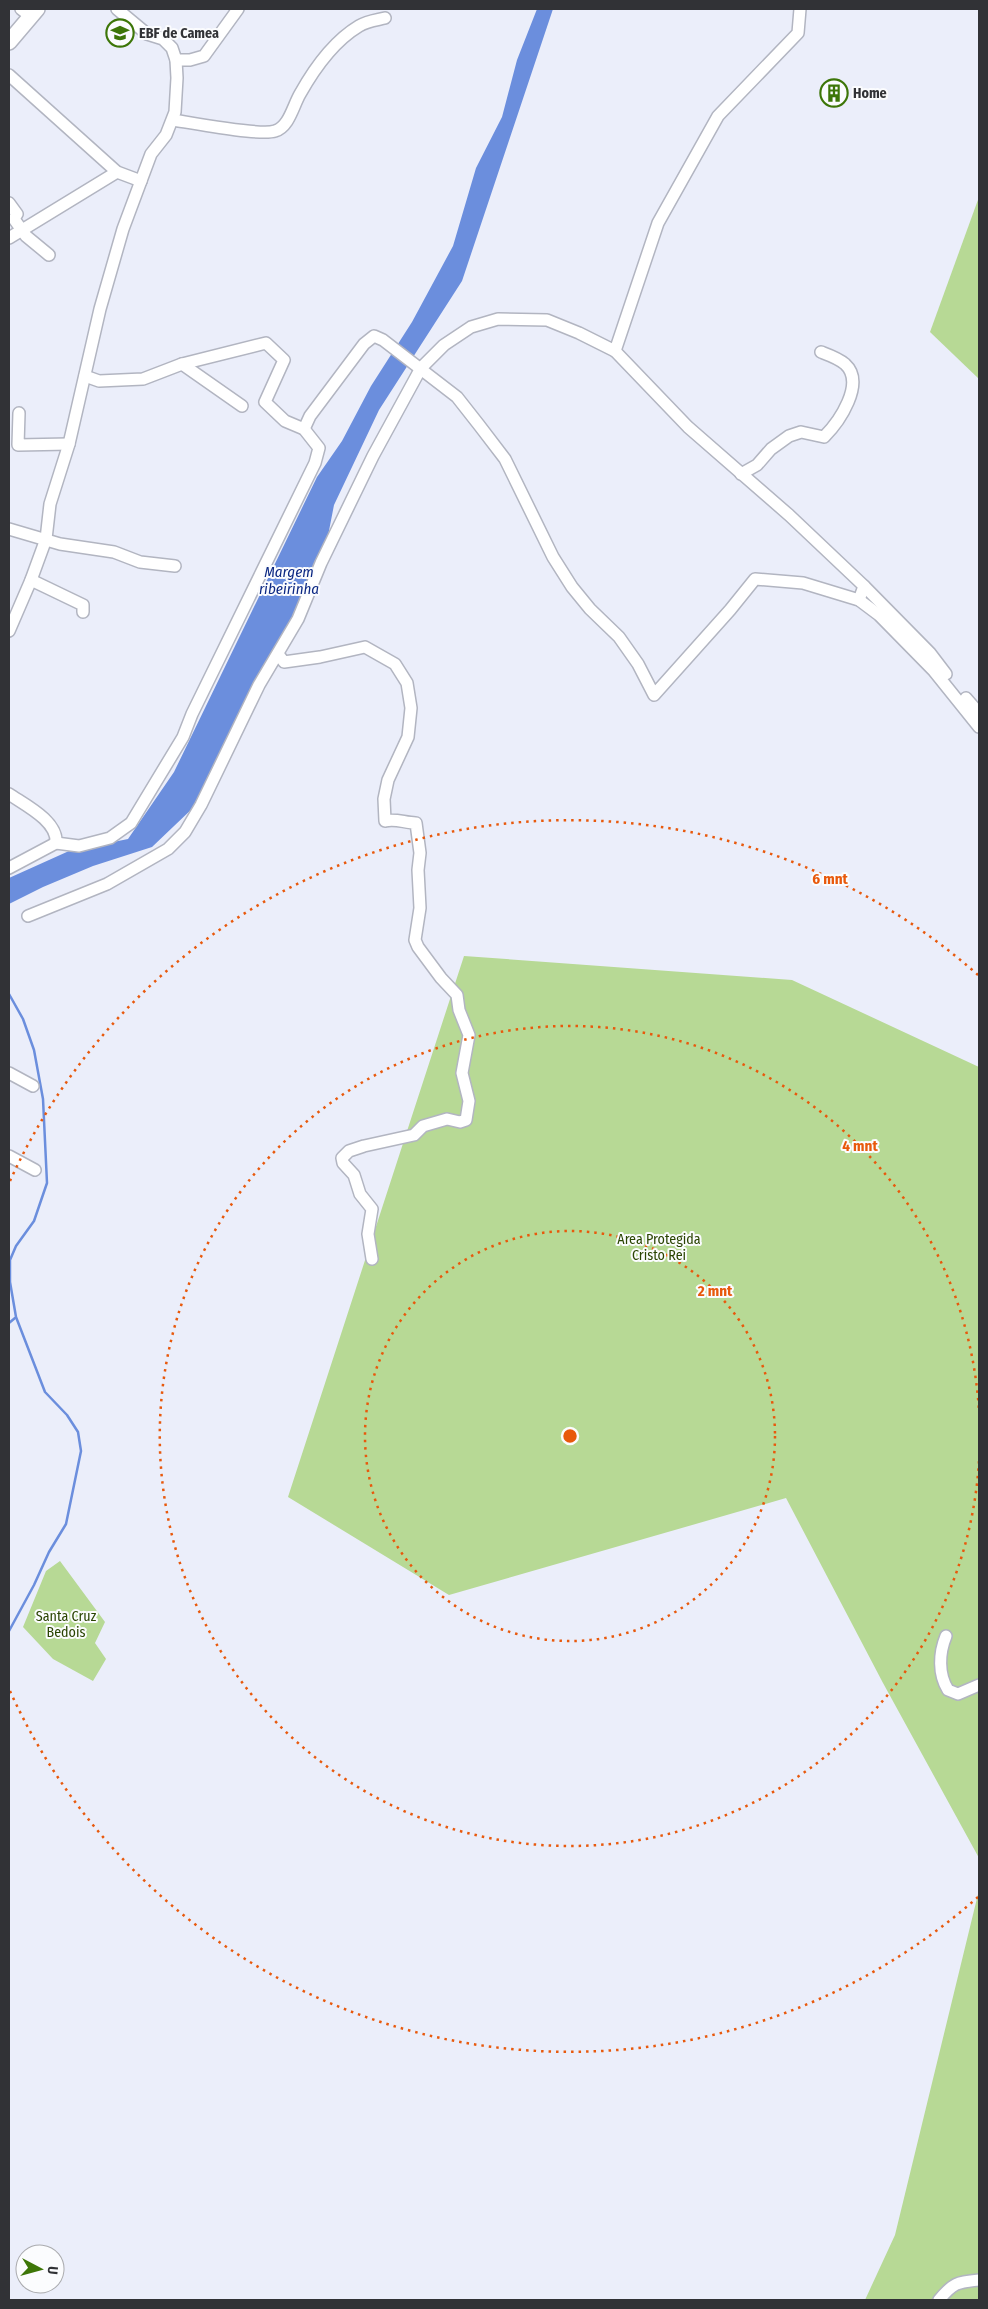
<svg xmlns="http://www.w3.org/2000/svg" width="988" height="2309" font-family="'Fira Sans Condensed',sans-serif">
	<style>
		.green { fill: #b7d995 }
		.water { fill: #6b8edd }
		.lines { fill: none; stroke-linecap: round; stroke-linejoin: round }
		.stream { stroke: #6b8edd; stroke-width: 2.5 }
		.minor-casing { stroke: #b2b5c1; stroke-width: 14 }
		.major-casing { stroke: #b2b5c1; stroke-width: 18 }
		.minor { stroke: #fff; stroke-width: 11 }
		.major { stroke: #fff; stroke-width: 15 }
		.ring { fill: none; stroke: #e8590c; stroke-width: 2.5; stroke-dasharray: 2.5 5 }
		.labels { text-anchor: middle; stroke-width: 4; stroke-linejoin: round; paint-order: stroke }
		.poi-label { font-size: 14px; font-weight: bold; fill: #313236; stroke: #fbfcfe; text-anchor: start }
		.park-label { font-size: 14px; fill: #2a4402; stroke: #fbfcfe }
		.water-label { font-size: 15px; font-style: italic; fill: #0c2883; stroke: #fbfcfe }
		.centre { fill: #e8590c; stroke: #fbfcfe; stroke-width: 2.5 }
		.ring-label { font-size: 15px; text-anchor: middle; font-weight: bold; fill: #e8590c; stroke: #fbfcfe; stroke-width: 4; stroke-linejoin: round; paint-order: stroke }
	</style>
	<rect width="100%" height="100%" fill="#ebeefa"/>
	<g class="green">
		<polygon points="979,197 979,379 930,332"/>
		<polygon points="464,956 792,980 979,1067 979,1858 883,1683 786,1498 449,1595 288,1497"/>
		<polygon points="60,1561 105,1622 95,1643 106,1659 93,1681 53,1659 23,1627 46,1571"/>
		<polygon points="979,1890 979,2300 865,2300 895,2235"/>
	</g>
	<polygon class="water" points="537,9 553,9 462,281 379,410 334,505 327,541 307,590 195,806 152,847 93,866 43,887 9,904 9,878 69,851 128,839 174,772 317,477 342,441 371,386 412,322 453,246 476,168 502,117 517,60"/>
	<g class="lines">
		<g class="stream">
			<polyline points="9,994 23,1019 34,1050 43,1099 47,1183 34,1221 16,1246 10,1260 10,1282 16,1317 45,1392 67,1415 78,1432 81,1451 66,1524 49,1552 34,1585 9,1631"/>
			<polyline points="9,1323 15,1318"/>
		</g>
		<g class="minor-casing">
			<g id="minor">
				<polyline points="21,9 30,16"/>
				<polyline points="176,60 190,60 204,56 238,9"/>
				<polyline points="9,75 117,172 141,181"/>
				<path d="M173,120C192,123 261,136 275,131C289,127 293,106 300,94C314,69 334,41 359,26C367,21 377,20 385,18"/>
				<polyline points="9,203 17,214 14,219 26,236 49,255"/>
				<polyline points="9,238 117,172"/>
				<polyline points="615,351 688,427 789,515 864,586 859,600"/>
				<polyline points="182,364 242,406"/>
				<polyline points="19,413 18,445 69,444"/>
				<polyline points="304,429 310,416 364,344 374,336 383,340 457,397 479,425 505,459 553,557 572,587 590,609 619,637 638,664 654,695 730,610 755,579 803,583 859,600 879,615 934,671 979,727"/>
				<path d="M741,474L757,465L771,449L789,436L801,432L824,437C839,422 866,383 845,364C838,358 829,355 821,352"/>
				<polyline points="9,529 60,544 114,552 140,562 175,566"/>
				<polyline points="31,580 83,605 83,612"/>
				<polyline points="864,586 930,653 946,674"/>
				<polyline points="9,631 31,580 46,539 50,504 69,444 100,309 123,229 151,154 166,135 175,112 177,78 176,60 172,48 163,39 147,34 117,9"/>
				<path d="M278,654L284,662L320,657L365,647L395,664L407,683L411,708L408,737L388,780L384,799L385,821C395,818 405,823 416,823L420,853L418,870L420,908L415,940L418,947L441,978L457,995L459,1010L469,1035L462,1073L469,1101L466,1120L460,1122L447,1119L423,1126L414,1135L364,1146L349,1151L342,1158L343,1163L354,1175L360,1194L372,1209L368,1234L372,1259"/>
				<polyline points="966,698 979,713"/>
				<path d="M9,794C25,805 58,821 56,843"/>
				<polyline points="9,868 56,843 79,846 110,838 131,823 183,737 192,714 315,463 319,448 304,429 285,421 265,402 284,360 266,343 182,364 143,379 99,381 85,376"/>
				<polyline points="28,916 107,884 168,849 185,832 201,805 259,685 298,619 321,563 373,456 421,368 444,345 471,327 498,319 547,320 579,333 615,351 658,223 718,116 798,33 800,9"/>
				<polyline points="9,1073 33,1086"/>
				<polyline points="9,1156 35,1170"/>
				<path d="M946,1636C939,1653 938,1674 948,1690L958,1694L979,1685"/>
				<path d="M939,2300C953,2283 957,2282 979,2280"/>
			</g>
		</g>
		<g class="major-casing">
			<polyline id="major" points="9,42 37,9"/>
		</g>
		<use href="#minor" class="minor"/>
		<use href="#major" class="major"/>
	</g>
	<g class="ring">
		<circle cx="570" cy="1436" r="205"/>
		<path d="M979 1461A410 410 0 1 1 979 1411"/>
		<path d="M978 1897A615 615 0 0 1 10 1691M10 1181A615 615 0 0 1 978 975"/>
	</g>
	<defs>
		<g id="school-ring" transform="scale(1.4375)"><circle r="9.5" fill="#fbfcfe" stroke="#3d7608" stroke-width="1.5"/><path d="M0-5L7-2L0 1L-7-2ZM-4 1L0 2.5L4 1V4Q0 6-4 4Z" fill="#3d7608"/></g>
		<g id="building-ring" transform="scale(1.4375)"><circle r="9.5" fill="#fbfcfe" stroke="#3d7608" stroke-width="1.5"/><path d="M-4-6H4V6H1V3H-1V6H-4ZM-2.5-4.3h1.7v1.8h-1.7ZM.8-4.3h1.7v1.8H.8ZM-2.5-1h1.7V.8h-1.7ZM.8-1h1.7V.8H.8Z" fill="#3d7608"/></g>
	</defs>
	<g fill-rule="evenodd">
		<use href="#school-ring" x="120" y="33"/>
		<use href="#building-ring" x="834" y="93"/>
	</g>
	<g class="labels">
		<g class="poi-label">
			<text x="139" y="38">EBF de Camea</text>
			<text x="853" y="98">Home</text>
		</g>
		<g class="park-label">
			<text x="659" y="1244">Area Protegida<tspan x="659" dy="16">Cristo Rei</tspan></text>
			<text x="66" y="1621">Santa Cruz<tspan x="66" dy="16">Bedois</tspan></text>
		</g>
		<g class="water-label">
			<text x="289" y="577">Margem<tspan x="289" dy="17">ribeirinha</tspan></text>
		</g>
	</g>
	<circle cx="570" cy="1436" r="8" class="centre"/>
	<g class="ring-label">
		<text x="830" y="884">6 mnt</text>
		<text x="860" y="1151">4 mnt</text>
		<text x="715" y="1296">2 mnt</text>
	</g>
	<rect width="988" height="2309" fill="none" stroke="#313236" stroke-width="20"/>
	<g transform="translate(40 2269) rotate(96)"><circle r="24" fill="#fbfcfe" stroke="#aaabae"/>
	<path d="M0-4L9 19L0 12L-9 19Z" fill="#3d7608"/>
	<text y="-8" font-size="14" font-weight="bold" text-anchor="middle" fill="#313236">U</text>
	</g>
</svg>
